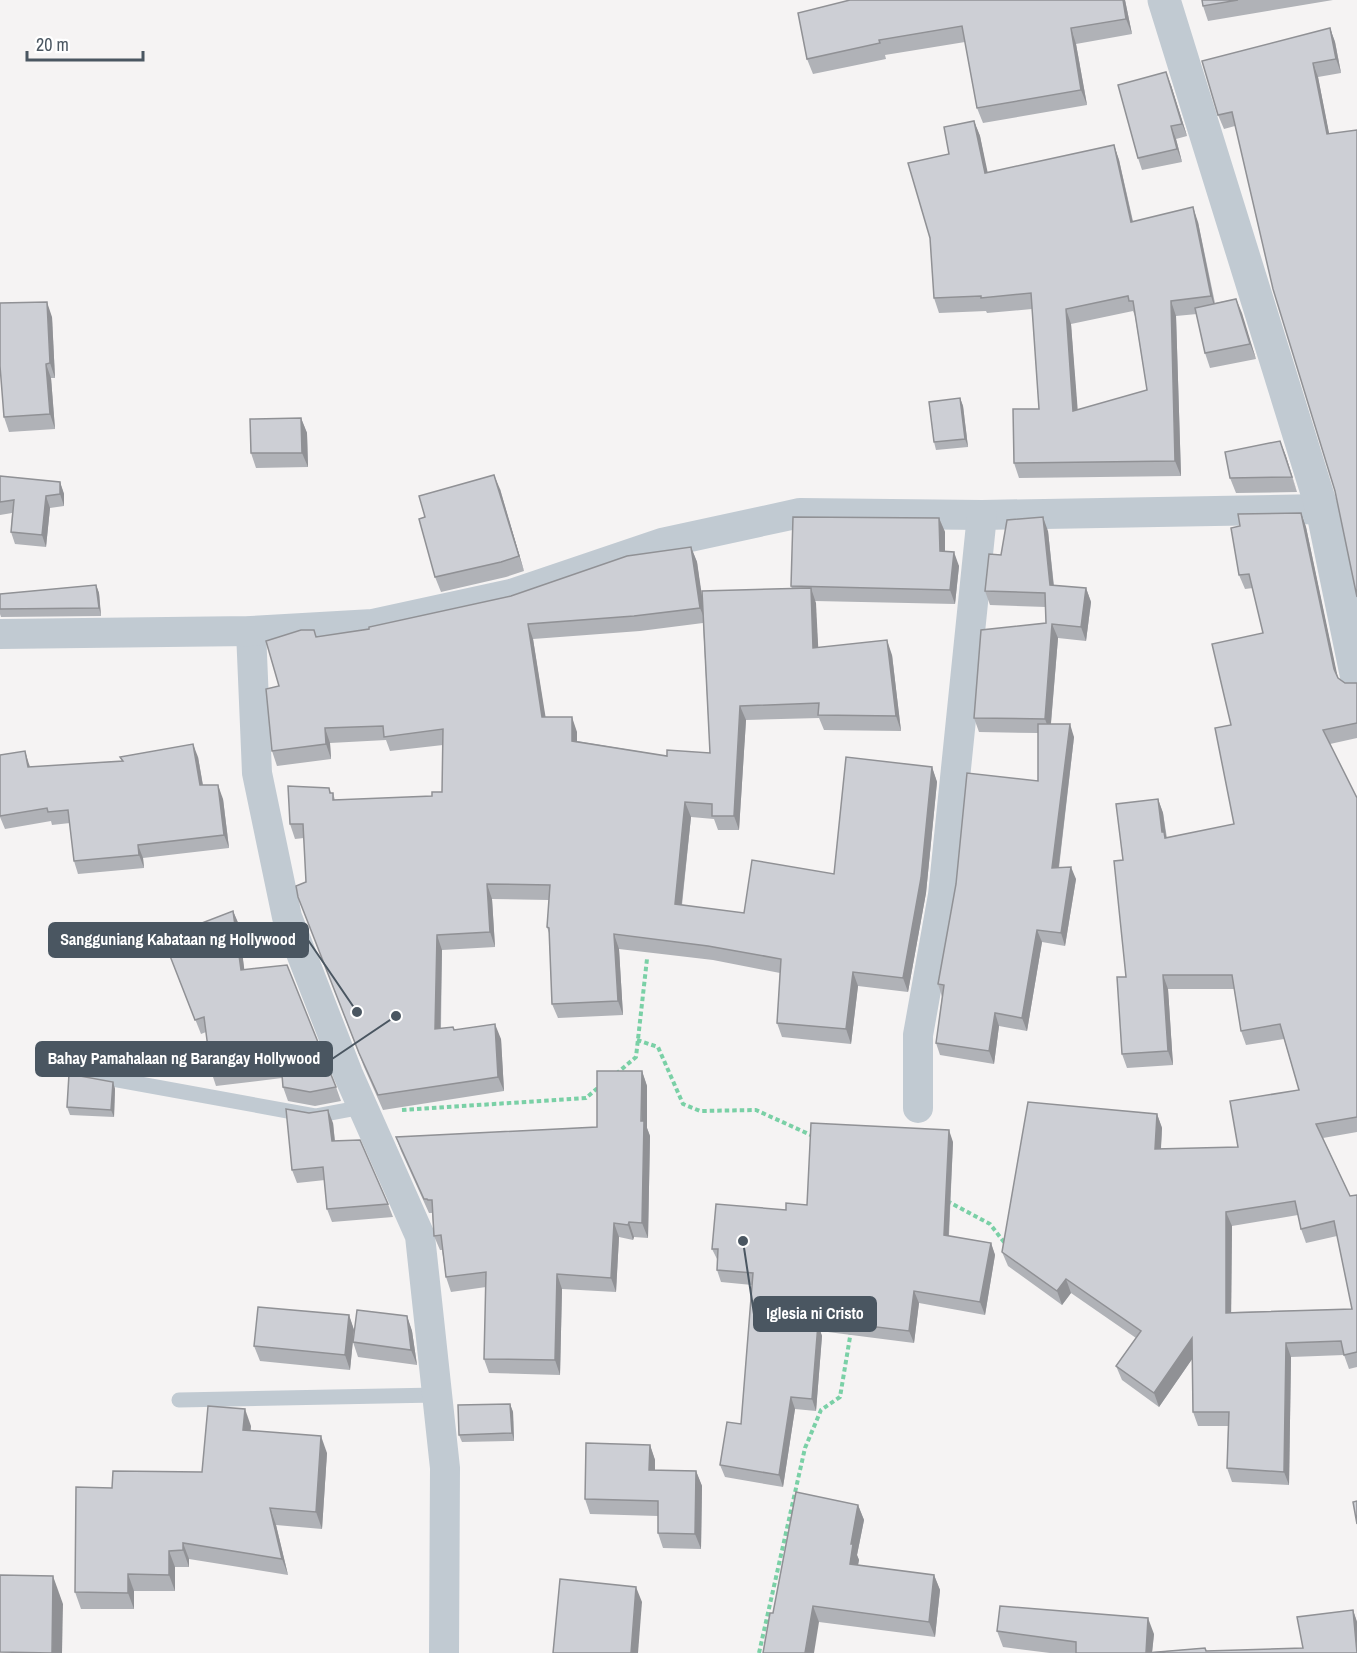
<svg xmlns="http://www.w3.org/2000/svg" width="1357" height="1653" font-family="'Archivo Narrow',sans-serif">
	<style>
		.lines { fill: none; stroke-linecap: round; stroke-linejoin: round }
		.path { stroke: #7ad0a6; stroke-width: 4; stroke-dasharray: 4.5 3; stroke-linecap: butt }
		.service { stroke: #c1cad2; stroke-width: 15 }
		.minor { stroke: #c1cad2; stroke-width: 30 }
		.tertiary { stroke: #c1cad2; stroke-width: 33 }
		.wall { fill: #b0b2b7; fill-rule: evenodd }
		.shaded-wall { fill: #909195 }
		.building { fill: #cdcfd5; stroke: #909195; stroke-width: 1.5; fill-rule: evenodd }
		.leader { fill: none; stroke: #4a5661; stroke-width: 2 }
		.callout-dot { fill: #4a5661; stroke: #fff; stroke-width: 2 }
		.callout { fill: #4a5661; stroke: #4a5661; stroke-width: 2 }
		.callout-label { font-size: 16px; text-anchor: middle; font-weight: bold; fill: #fff }
	</style>
	<rect width="100%" height="100%" fill="#f5f3f3"/>
	<g class="lines">
		<g class="path">
			<polyline points="637,1040 658,1047 683,1104 700,1111 756,1110 813,1136"/>
			<polyline points="616,1074 636,1057 647,959"/>
			<polyline points="402,1110 586,1098 600,1086"/>
			<polyline points="947,1201 990,1224 1007,1246"/>
			<polyline points="759,1653 805,1448 821,1410 840,1397 851,1331"/>
		</g>
		<g class="service">
			<polyline points="74,1072 315,1116 363,1107"/>
			<polyline points="179,1400 437,1395"/>
		</g>
		<g class="minor">
			<polyline points="251,631 257,773 287,917 348,1074 420,1236 445,1468 444,1653"/>
			<polyline points="0,634 251,631 373,624 511,594 662,543 800,513 982,515 1322,509"/>
			<polyline points="918,1108 918,1035 943,895 982,515"/>
		</g>
		<polyline class="tertiary" points="1164,0 1322,509 1357,679"/>
	</g>
	<g class="wall">
		<polygon points="850,0 1125,0 1132,34 1076,44 1087,105 983,123 977,108 965,42 885,55 886,59 813,74 807,59"/>
		<polygon points="1202,0 1333,0 1208,21 1203,6"/>
		<polygon points="1330,28 1335,42 1341,73 1318,77 1329,134 1335,491 1235,126 1224,129 1218,115"/>
		<polygon points="1171,85 1187,136 1176,139 1182,162 1142,170 1138,158"/>
		<path d="M974,121L980,136L987,173L1114,145L1119,160L1133,221L1198,222L1215,303L1236,299L1256,359L1210,368L1205,353L1197,314L1176,316L1181,476L1019,478L1014,463L1039,409L1032,309L987,313L986,311L939,313L934,298L949,154ZM1133,311L1135,316L1147,390L1077,410L1071,324Z"/>
		<polygon points="52,317 55,378 51,378 55,429 9,432 4,417"/>
		<polygon points="960,398 963,406 968,447 936,450 934,442"/>
		<polygon points="301,418 307,433 308,467 256,468 251,453"/>
		<polygon points="1280,441 1297,492 1236,493 1230,478"/>
		<polygon points="0,476 60,482 64,494 64,506 50,508 46,547 15,544 11,532 12,513 0,515"/>
		<polygon points="500,489 524,571 506,577 441,592 435,577"/>
		<path d="M1301,513L1306,527L1337,676L1338,678L1345,683H1357V738L1330,744L1357,798V1132L1323,1138L1350,1196L1357,1195V1367L1349,1369L1344,1355L1291,1357L1289,1485L1232,1482L1227,1468L1228,1426H1198L1193,1412L1192,1359L1159,1407L1122,1380L1116,1366L1136,1338L1071,1293L1062,1305L1008,1266L1002,1252L1157,1114L1162,1128L1161,1149L1238,1147L1299,1090L1284,1039L1246,1045L1241,1031L1234,989H1168L1173,1065L1127,1068L1122,1054L1126,977L1123,860L1158,799L1163,813L1167,838L1234,824L1231,725L1263,633L1253,588L1245,589L1239,575ZM1298,1215L1301,1229L1306,1243L1337,1236L1352,1309L1231,1312L1232,1226Z"/>
		<path d="M939,518L945,532V551L959,566L955,604L815,601L818,648L892,655L901,731L824,730L819,718L746,720L739,830H718L714,819L691,817L682,905L744,913L834,874L932,767L937,782L926,893L908,992L858,986L851,1044L782,1037L777,1023L780,973L713,960L619,949L623,1015L558,1018L552,1004L549,933L547,927L549,900L492,899L495,947L442,950L441,1029L501,1039L504,1091L383,1110L364,1067L304,912L306,882L304,838L295,839L290,824L329,788L331,793H333L335,800L432,796L442,792L443,745L390,751L386,740L330,743L331,759L277,766L272,751L279,686L317,637L369,629L511,596L691,547L697,562L702,600L792,589L791,586ZM703,623L710,753L667,756L577,741V732L545,717L533,639L640,631Z"/>
		<polygon points="1048,531 1054,586 1086,588 1091,602 1086,641 1058,638 1051,724 1074,737 1059,868 1076,879 1065,946 1042,942 1027,1031 999,1026 994,1064 940,1055 936,1043 942,997 938,984 1038,781 1038,733 979,732 974,718 1046,623 1046,607 990,605 985,591 1001,555"/>
		<polygon points="96,585 99,593 101,616 1,617 0,614 0,594"/>
		<polygon points="0,755 29,764 30,767 122,761 120,757 198,757 203,785 223,799 229,848 143,858 144,868 78,874 74,861 70,823 52,825 51,821 5,829 0,817"/>
		<polygon points="233,911 239,925 244,969 336,1087 341,1101 315,1106 288,1101 283,1087 282,1078 216,1086 211,1071 206,1032 201,1034 163,938"/>
		<polygon points="642,1071 647,1086 647,1128 650,1136 648,1238 634,1237 633,1240 619,1237 616,1292 562,1289 560,1375 489,1373 484,1359 486,1287 451,1292 446,1277 442,1250 440,1250 434,1236 432,1213 429,1213 401,1151 396,1137 597,1127"/>
		<polygon points="113,1082 115,1089 114,1117 70,1115 67,1107"/>
		<polygon points="333,1123 335,1141 388,1204 393,1217 332,1222 327,1209 325,1180 297,1183 292,1170"/>
		<polygon points="953,1142 949,1236 991,1243 995,1255 985,1315 919,1303 914,1343 820,1331 822,1336 816,1411 795,1409 783,1487 725,1477 720,1465 741,1424 752,1285 721,1282 717,1270 718,1261 712,1249 786,1210 807,1205"/>
		<polygon points="349,1315 354,1330 350,1370 260,1361 254,1346"/>
		<polygon points="407,1316 412,1331 417,1365 358,1357 353,1342"/>
		<polygon points="510,1404 513,1412 514,1441 462,1442 459,1435"/>
		<polygon points="251,1426 250,1431 327,1453 322,1529 276,1525 288,1575 189,1559 189,1567 175,1567 175,1591 134,1591 134,1609 81,1609 75,1592 112,1488 202,1472"/>
		<polygon points="650,1445 655,1460 655,1470 696,1471 702,1486 701,1549 663,1548 658,1533 658,1516 590,1514 585,1499"/>
		<polygon points="858,1505 864,1520 857,1555 859,1560 858,1565 934,1575 940,1590 935,1637 819,1622 773,1613"/>
		<polygon points="1353,1610 1357,1622 1357,1653 1050,1653 1003,1647 997,1631 1154,1634 1152,1652 1205,1648 1207,1651 1303,1648"/>
	</g>
	<g class="shaded-wall">
		<polygon points="1123,0 1125,0 1132,34 1126,19"/>
		<polygon points="1071,28 1076,44 1087,105 1081,90"/>
		<polygon points="1330,28 1335,42 1341,73 1336,59"/>
		<polygon points="1313,63 1318,77 1332,148 1327,134"/>
		<polygon points="1166,72 1171,85 1187,136 1182,124"/>
		<polygon points="974,121 980,136 991,188 985,173"/>
		<polygon points="1171,126 1176,139 1182,162 1177,149"/>
		<polygon points="1114,145 1119,160 1136,237 1131,222"/>
		<polygon points="1193,207 1198,222 1216,312 1211,296"/>
		<polygon points="1236,299 1242,313 1256,359 1250,344"/>
		<polygon points="1171,301 1176,316 1181,476 1175,461"/>
		<polygon points="47,302 52,317 55,378 50,363"/>
		<polygon points="1066,309 1071,324 1079,426 1073,411"/>
		<polygon points="46,364 51,378 55,429 50,414"/>
		<polygon points="960,398 963,406 968,447 965,439"/>
		<polygon points="301,418 307,433 308,467 302,453"/>
		<polygon points="1280,441 1286,456 1297,492"/>
		<polygon points="494,475 500,489 524,571 519,556"/>
		<polygon points="60,482 64,494 64,506 60,494"/>
		<polygon points="46,496 50,508 46,547 42,535"/>
		<polygon points="1301,513 1306,527 1339,683 1334,669"/>
		<polygon points="1043,517 1048,531 1055,599 1050,585"/>
		<polygon points="939,518 945,532 945,565 940,551"/>
		<polygon points="691,547 697,562 706,623 700,608"/>
		<polygon points="954,552 959,566 955,604 950,590"/>
		<polygon points="96,585 99,593 101,616 99,608"/>
		<polygon points="811,588 816,603 819,663 813,648"/>
		<polygon points="1086,588 1091,602 1086,641 1081,627"/>
		<polygon points="528,624 533,639 548,732 542,717"/>
		<polygon points="1052,624 1058,638 1050,733 1045,719"/>
		<polygon points="887,640 892,655 901,731 896,716"/>
		<polygon points="740,706 746,720 739,830 734,816"/>
		<polygon points="572,717 577,732 577,755 572,741"/>
		<polygon points="1070,724 1074,737 1057,881 1052,868"/>
		<polygon points="325,728 330,743 331,759 326,744"/>
		<polygon points="193,744 198,757 205,798 200,785"/>
		<polygon points="25,751 29,764 33,781 28,767"/>
		<polygon points="932,767 937,782 926,893 908,992 903,978"/>
		<polygon points="218,785 223,799 229,848 224,835"/>
		<polygon points="1158,799 1163,813 1166,836 1169,846 1162,832"/>
		<polygon points="685,802 691,817 680,919 675,904"/>
		<polygon points="138,845 143,858 144,868 139,855"/>
		<polygon points="1071,867 1076,879 1065,946 1061,933"/>
		<polygon points="487,884 492,899 495,947 490,932"/>
		<polygon points="233,911 239,925 246,984 241,970"/>
		<polygon points="1037,930 1042,942 1027,1031 1022,1018"/>
		<polygon points="614,934 619,949 623,1015 618,1001"/>
		<polygon points="437,935 442,950 440,1044 435,1029"/>
		<polygon points="853,972 858,986 851,1044 846,1029"/>
		<polygon points="1163,975 1168,989 1173,1065 1168,1051"/>
		<polygon points="995,1013 999,1026 994,1064 989,1051"/>
		<polygon points="495,1024 501,1039 504,1091 498,1077"/>
		<polygon points="642,1071 647,1086 647,1128 650,1136 648,1238 642,1223"/>
		<polygon points="113,1082 115,1089 114,1117 111,1110"/>
		<polygon points="328,1110 333,1123 336,1154 332,1141"/>
		<polygon points="1157,1114 1162,1128 1160,1163 1155,1149"/>
		<polygon points="949,1130 953,1142 948,1247 944,1235"/>
		<polygon points="1226,1212 1232,1226 1231,1327 1226,1313"/>
		<polygon points="629,1222 634,1237 633,1240 628,1225"/>
		<polygon points="614,1223 619,1237 616,1292 611,1278"/>
		<polygon points="991,1243 995,1255 985,1315 980,1302"/>
		<polygon points="557,1274 562,1289 560,1375 555,1360"/>
		<polygon points="1066,1279 1071,1293 1062,1305 1057,1291"/>
		<polygon points="914,1291 919,1303 914,1343 909,1331"/>
		<polygon points="349,1315 354,1330 350,1370 345,1355"/>
		<polygon points="407,1316 412,1331 417,1365 411,1350"/>
		<polygon points="818,1324 822,1336 816,1411 812,1399"/>
		<polygon points="1192,1338 1197,1352 1159,1407 1154,1393"/>
		<polygon points="1286,1343 1291,1357 1289,1485 1284,1472"/>
		<polygon points="791,1397 795,1409 783,1487 779,1475"/>
		<polygon points="510,1404 513,1412 514,1441 512,1433"/>
		<polygon points="245,1409 251,1426 249,1447 243,1430"/>
		<polygon points="321,1436 327,1453 322,1529 316,1512"/>
		<polygon points="650,1445 655,1460 655,1485 649,1470"/>
		<polygon points="696,1471 702,1486 701,1549 695,1534"/>
		<polygon points="858,1505 864,1520 857,1555 859,1560 855,1579 850,1564 851,1544"/>
		<polygon points="270,1508 276,1525 288,1575 282,1559"/>
		<polygon points="183,1543 189,1559 189,1567 183,1550"/>
		<polygon points="169,1551 175,1567 175,1591 169,1575"/>
		<polygon points="128,1574 134,1591 134,1609 128,1593"/>
		<polygon points="934,1575 940,1590 935,1637 929,1622"/>
		<polygon points="53,1576 63,1604 62,1653 52,1653"/>
		<polygon points="636,1587 642,1602 638,1653 631,1653"/>
		<polygon points="813,1606 819,1622 814,1653 805,1653"/>
		<polygon points="1353,1610 1357,1622 1357,1650"/>
		<polygon points="1148,1618 1154,1634 1152,1653 1146,1653"/>
	</g>
	<g class="building">
		<polygon points="850,0 1123,0 1126,19 1071,28 1081,90 977,108 962,26 879,40 880,43 807,59 798,13"/>
		<polygon points="1202,0 1238,0 1203,6"/>
		<polygon points="1330,28 1336,59 1313,63 1327,134 1357,130 1357,597 1335,491 1273,289 1232,112 1218,115 1202,61"/>
		<polygon points="1166,72 1182,124 1171,126 1177,149 1138,158 1118,85"/>
		<path d="M974,121L985,173L1114,145L1131,222L1193,207L1211,296L1171,301L1175,461L1014,463L1013,409H1039L1031,293L981,298V296L934,298L930,238L908,163L949,154L944,127ZM1128,296L1129,301H1133L1147,390L1073,411L1066,309Z"/>
		<polygon points="1236,299 1250,344 1205,353 1195,308"/>
		<polygon points="47,302 50,363 46,364 50,414 4,417 0,366 0,303"/>
		<polygon points="960,398 965,439 934,442 929,402"/>
		<polygon points="301,418 302,453 251,453 250,419"/>
		<polygon points="1280,441 1292,477 1230,478 1225,452"/>
		<polygon points="494,475 519,556 501,562 435,577 419,519 425,517 419,496"/>
		<polygon points="0,476 60,482 60,494 46,496 42,535 11,532 14,500 0,502"/>
		<path d="M1301,513L1334,669L1338,678L1345,683H1357V723L1323,730L1357,798V1117L1316,1124L1350,1196L1357,1195V1352L1344,1355L1341,1341L1286,1343L1284,1472L1227,1468L1229,1412H1193L1192,1338L1154,1393L1116,1366L1141,1331L1066,1279L1057,1291L1002,1252L1028,1102L1157,1114L1155,1149L1238,1147L1230,1101L1299,1090L1280,1024L1241,1031L1232,975H1163L1168,1051L1122,1054L1117,977H1126L1114,861L1123,860L1116,804L1158,799L1162,832H1164L1165,838L1234,824L1215,728L1231,725L1212,644L1263,633L1249,574L1239,575L1231,528L1240,526L1238,514ZM1295,1201L1301,1229L1334,1221L1352,1309L1226,1313V1212Z"/>
		<polygon points="793,517 939,518 940,551 954,552 950,590 791,586"/>
		<polygon points="1043,517 1050,585 1086,588 1081,627 1052,624 1045,719 974,718 981,630 1046,623 1045,593 985,591 989,554 1001,555 1007,520"/>
		<polygon points="691,547 700,608 634,616 528,624 542,717 572,717 572,741 667,756 667,750 710,753 702,591 811,588 813,648 887,640 896,716 818,715 819,703 740,706 734,816 712,816 712,804 685,802 675,904 744,913 752,860 834,874 846,757 932,767 921,878 903,978 853,972 846,1029 777,1023 781,959 708,946 614,934 618,1001 552,1004 549,928 547,927 550,885 487,884 490,932 437,935 435,1029 453,1027 454,1030 495,1024 498,1077 378,1095 359,1053 298,897 296,886 306,882 303,824 290,824 288,786 329,788 330,793 333,793 333,800 432,796 432,792 442,792 443,729 384,737 383,726 325,728 326,744 272,751 266,689 279,686 266,641 301,630 314,630 316,637 369,629 369,627 511,596 627,556"/>
		<polygon points="96,585 99,608 0,609 0,594"/>
		<polygon points="1038,724 1070,724 1052,868 1071,867 1061,933 1037,930 1022,1018 995,1013 989,1051 936,1043 944,985 938,984 956,884 967,773 1038,781"/>
		<polygon points="193,744 200,785 218,785 224,835 138,845 139,855 74,861 68,810 48,812 47,808 0,816 0,755 25,751 28,767 123,761 120,757"/>
		<polygon points="233,911 241,970 287,965 336,1087 310,1092 283,1087 281,1063 211,1071 204,1017 195,1020 163,938"/>
		<polygon points="597,1071 642,1071 641,1121 644,1121 642,1223 629,1222 628,1225 614,1223 611,1278 557,1274 555,1360 484,1359 486,1272 446,1277 441,1235 434,1236 432,1200 428,1200 427,1199 424,1199 396,1137 597,1127"/>
		<polygon points="69,1074 113,1082 111,1110 67,1107"/>
		<polygon points="286,1109 309,1113 328,1110 332,1141 360,1140 388,1204 327,1209 323,1167 292,1170"/>
		<polygon points="811,1123 949,1130 944,1235 991,1243 980,1302 914,1291 909,1331 811,1319 818,1324 812,1399 791,1397 779,1475 720,1465 727,1422 741,1424 753,1273 717,1270 718,1249 712,1249 716,1204 786,1210 786,1203 807,1205"/>
		<polygon points="258,1307 349,1315 345,1355 254,1346"/>
		<polygon points="357,1310 407,1316 411,1350 353,1342"/>
		<polygon points="510,1404 512,1433 459,1435 458,1405"/>
		<polygon points="208,1406 245,1409 243,1430 321,1436 316,1512 270,1508 282,1559 183,1543 183,1550 169,1551 169,1575 128,1574 128,1593 75,1592 76,1487 112,1488 113,1471 202,1472"/>
		<polygon points="586,1443 650,1445 649,1470 696,1471 695,1534 658,1533 658,1501 585,1499"/>
		<polygon points="796,1492 858,1505 851,1544 853,1544 850,1564 934,1575 929,1622 813,1606 805,1653 763,1653 770,1613 773,1613"/>
		<polygon points="1357,1501 1357,1524 1353,1502"/>
		<polygon points="0,1575 53,1576 52,1653 0,1652"/>
		<polygon points="560,1579 636,1587 631,1653 553,1653"/>
		<polygon points="1000,1606 1148,1618 1146,1653 1205,1648 1206,1651 1303,1648 1297,1617 1353,1610 1357,1653 1076,1653 1076,1642 997,1631"/>
	</g>
	<path class="leader" d="M357 1012L308 940M396 1016L332 1059M743 1241L754 1314"/>
	<g class="callout-dot">
		<circle cx="357" cy="1012" r="6"/>
		<circle cx="396" cy="1016" r="6"/>
		<circle cx="743" cy="1241" r="6"/>
	</g>
	<g class="callout">
		<rect x="49" y="923" width="259" height="34" rx="6"/>
		<rect x="36" y="1042" width="296" height="34" rx="6"/>
		<rect x="754" y="1297" width="122" height="34" rx="6"/>
	</g>
	<g class="callout-label">
		<text x="178" y="945">Sangguniang Kabataan ng Hollywood</text>
		<text x="184" y="1064">Bahay Pamahalaan ng Barangay Hollywood</text>
		<text x="815" y="1319">Iglesia ni Cristo</text>
	</g>
	<path d="M27 51v9h116v-9" fill="none" stroke="#4a5661" stroke-width="3"/>
	<text x="36" y="51" font-size="18" fill="#4a5661" stroke="#ffffff" stroke-width="4.5" paint-order="stroke">20 m</text>
</svg>
